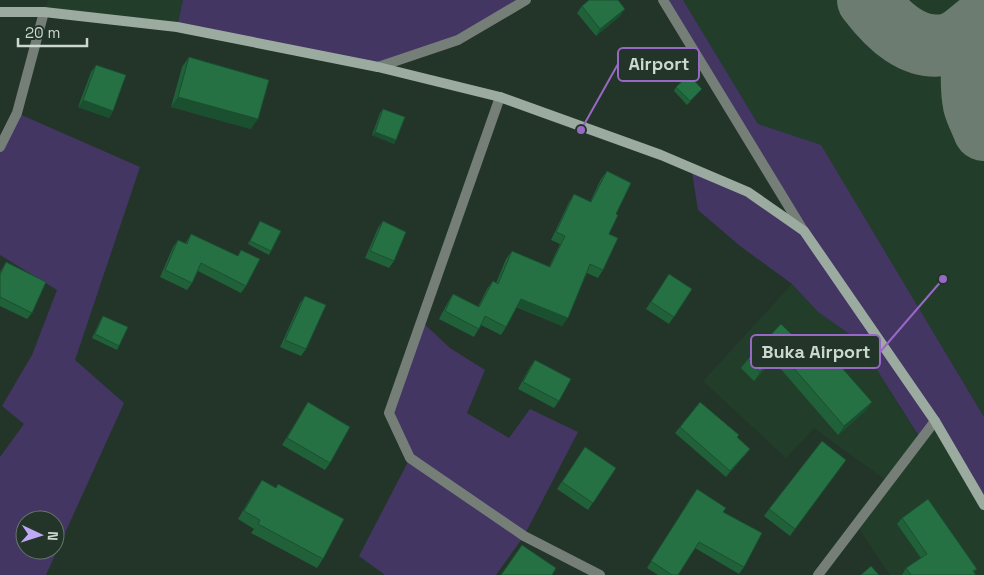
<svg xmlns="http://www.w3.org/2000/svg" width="984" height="575" font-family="'Space Grotesk',sans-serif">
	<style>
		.built { fill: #233d2b }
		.green { fill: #433663; fill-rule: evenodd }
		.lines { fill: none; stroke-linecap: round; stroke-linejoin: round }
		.taxiway { stroke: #6c7c70; stroke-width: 62 }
		.street { stroke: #757f78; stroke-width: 10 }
		.secondary { stroke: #9caba0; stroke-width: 10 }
		.wall { fill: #20613a }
		.shaded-wall { fill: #1a4f30 }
		.building { fill: #257144; stroke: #1a4f30 }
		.leader { fill: none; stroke: #9768c5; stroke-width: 2 }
		.callout-dot { fill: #9768c5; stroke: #223528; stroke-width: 2 }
		.callout { fill: #223528; stroke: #9768c5; stroke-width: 2 }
		.callout-label { font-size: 18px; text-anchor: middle; font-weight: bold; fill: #ccd8cf }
	</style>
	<rect width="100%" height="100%" fill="#223528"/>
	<g class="built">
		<polygon points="48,0 183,0 177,27 44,12"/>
		<polygon points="683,0 984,0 984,417 821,146 758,124"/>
		<polygon points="792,284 818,312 858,340 919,438 935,421 984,505 984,575 890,575 856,524 887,481 814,428 786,458 703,381"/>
	</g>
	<g class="green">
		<polygon points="183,0 526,0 458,40 378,67 177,27"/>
		<polygon points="663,0 683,0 758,124 821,145 984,417 984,505 935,421 920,438 858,340 818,312 792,284 740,246 698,210 691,166 748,192 802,230"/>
		<path d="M17,113L140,167L75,360L124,403L46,575H0V457L24,424L2,406L32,355L57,290L0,255V147ZM25,520H55V550H25Z"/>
		<polygon points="421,321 450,348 485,370 467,413 509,438 530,409 578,432 524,536 496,575 385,575 359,556 410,458 389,413"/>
	</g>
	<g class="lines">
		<g class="taxiway">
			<path d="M868,0C887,25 914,53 949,44C960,42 973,28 982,22"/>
			<path d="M984,20C971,34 970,86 974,105C976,113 981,122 984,130"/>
		</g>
		<g class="street">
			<polyline points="663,0 803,230"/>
			<polyline points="378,67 458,40 526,0"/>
			<polyline points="500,97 389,413 410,458 524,536 600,575"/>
			<polyline points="0,147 17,113 44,12"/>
			<polyline points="818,575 935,421"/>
		</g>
		<polyline class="secondary" points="0,12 44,12 177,27 378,67 500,97 661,155 748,192 804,231 935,421 984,505"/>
	</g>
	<g class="wall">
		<polygon points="582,6 620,16 596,36 577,13"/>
		<polygon points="189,57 251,129 171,107 182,67"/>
		<polygon points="96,65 113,111 109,118 78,107 91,72"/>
		<polygon points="676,87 702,89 687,105 674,91"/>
		<polygon points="383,109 396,140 394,144 372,135 380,113"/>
		<polygon points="607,171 616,214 609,234 603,270 598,278 587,273 562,326 516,307 506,327 501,335 481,325 474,337 439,319 448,302 453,294 478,307 487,289 493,281 496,283 506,259 512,251 549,267 560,244 551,240 569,202 574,194 590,202 601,179"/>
		<polygon points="260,221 271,251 269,255 248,244"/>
		<polygon points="383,221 394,261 389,268 365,258 378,228"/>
		<polygon points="191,234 238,256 241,250 246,286 241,293 198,271 192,283 187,290 160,277 173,247 178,240 185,244"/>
		<polygon points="6,262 32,313 27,319 0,306 0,272"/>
		<polygon points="669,274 692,289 669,324 646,309"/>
		<polygon points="305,296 306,349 301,356 280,347 300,303"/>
		<polygon points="103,316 119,346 117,350 92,338 101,319"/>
		<polygon points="781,324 811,353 872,402 865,411 838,435 773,360 754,381 741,368 748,359"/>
		<polygon points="535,360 559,401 554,408 518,389 530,367"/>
		<polygon points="308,402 330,463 325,470 282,445"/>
		<polygon points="680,427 750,449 745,455 726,477 675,433"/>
		<polygon points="585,447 616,468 588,510 557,489"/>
		<polygon points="846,460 790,536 764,516 769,509"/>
		<polygon points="262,480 323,559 317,568 251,533 254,529 238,519 256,489"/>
		<polygon points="692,496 723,512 744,567 739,574 695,548 678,575 658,575 647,568"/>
		<polygon points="902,518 977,569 974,572 976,575 902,575 906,568 921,558 897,524"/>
	</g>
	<g class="shaded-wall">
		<polygon points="625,9 620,16 596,36 600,29"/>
		<polygon points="178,97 258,119 251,129 171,107"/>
		<polygon points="83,100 113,111 109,118 78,107"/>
		<polygon points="375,132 396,140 394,144 372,135"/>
		<polygon points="521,299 568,318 562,326 515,306"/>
		<polygon points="779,351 773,360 754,381 760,372"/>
		<polygon points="872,402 865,411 838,435 844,426"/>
		<polygon points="750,449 745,455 726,477 730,471"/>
	</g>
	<g class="building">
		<polygon points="589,0 618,0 625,9 600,29 582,6"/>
		<polygon points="189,57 269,80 258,119 178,97"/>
		<polygon points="96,65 126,75 113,111 83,100"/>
		<polygon points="689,75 702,89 690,101 676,87"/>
		<polygon points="383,109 405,117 396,140 375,132"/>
		<polygon points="607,171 631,183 616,214 618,215 609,234 618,238 603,270 590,264 568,318 521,299 506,327 485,316 479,329 445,311 453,294 479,307 493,281 498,284 512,251 550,267 565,236 556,232 574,194 591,202"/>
		<polygon points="260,221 281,231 271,251 250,241"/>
		<polygon points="383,221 406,232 394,261 370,251"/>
		<polygon points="191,234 238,256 241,250 260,259 246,286 201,263 192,283 165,270 178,240 187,244"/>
		<polygon points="6,262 46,282 32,313 0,297 0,275"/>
		<polygon points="669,274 692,289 674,317 651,302"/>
		<polygon points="305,296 326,305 306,349 285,340"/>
		<polygon points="103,316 128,327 119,346 95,334"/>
		<polygon points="781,324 811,353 821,344 872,402 844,426 779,351 760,372 748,359"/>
		<polygon points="535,360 571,379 559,401 523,382"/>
		<polygon points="308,402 350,427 330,463 287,438"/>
		<polygon points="700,402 739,435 737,437 750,449 730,471 680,427"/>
		<polygon points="822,441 846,460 795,529 769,509"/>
		<polygon points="585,447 616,468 593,503 562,482"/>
		<polygon points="262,480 276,488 278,484 344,519 323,559 258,524 260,520 244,511"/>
		<polygon points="697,489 726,508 723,512 762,533 744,567 699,542 678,575 672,575 651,561"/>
		<polygon points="928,499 977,569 973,571 976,575 911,575 906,568 927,554 902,518"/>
		<polygon points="522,545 556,568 552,575 501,575"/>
		<polygon points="871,566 879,575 861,575"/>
	</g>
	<path class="leader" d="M581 130L618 64M943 279L880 352"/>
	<g class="callout-dot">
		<circle cx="581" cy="130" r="5"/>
		<circle cx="943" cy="279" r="5"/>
	</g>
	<g class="callout">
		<rect x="618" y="48" width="81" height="33" rx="5"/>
		<rect x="751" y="335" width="129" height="33" rx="5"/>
	</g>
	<g class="callout-label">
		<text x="659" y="70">Airport</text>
		<text x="816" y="358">Buka Airport</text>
	</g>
	<g transform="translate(40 535) rotate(94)"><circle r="24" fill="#223528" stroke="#66766b"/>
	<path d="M0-4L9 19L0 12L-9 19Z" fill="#bea9f5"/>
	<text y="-8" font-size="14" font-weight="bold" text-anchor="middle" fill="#ccd8cf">N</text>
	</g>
	<path d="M18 38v8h69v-8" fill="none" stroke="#ccd8cf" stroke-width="2.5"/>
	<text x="25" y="38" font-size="15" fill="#ccd8cf" stroke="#223528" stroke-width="4" paint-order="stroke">20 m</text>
</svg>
